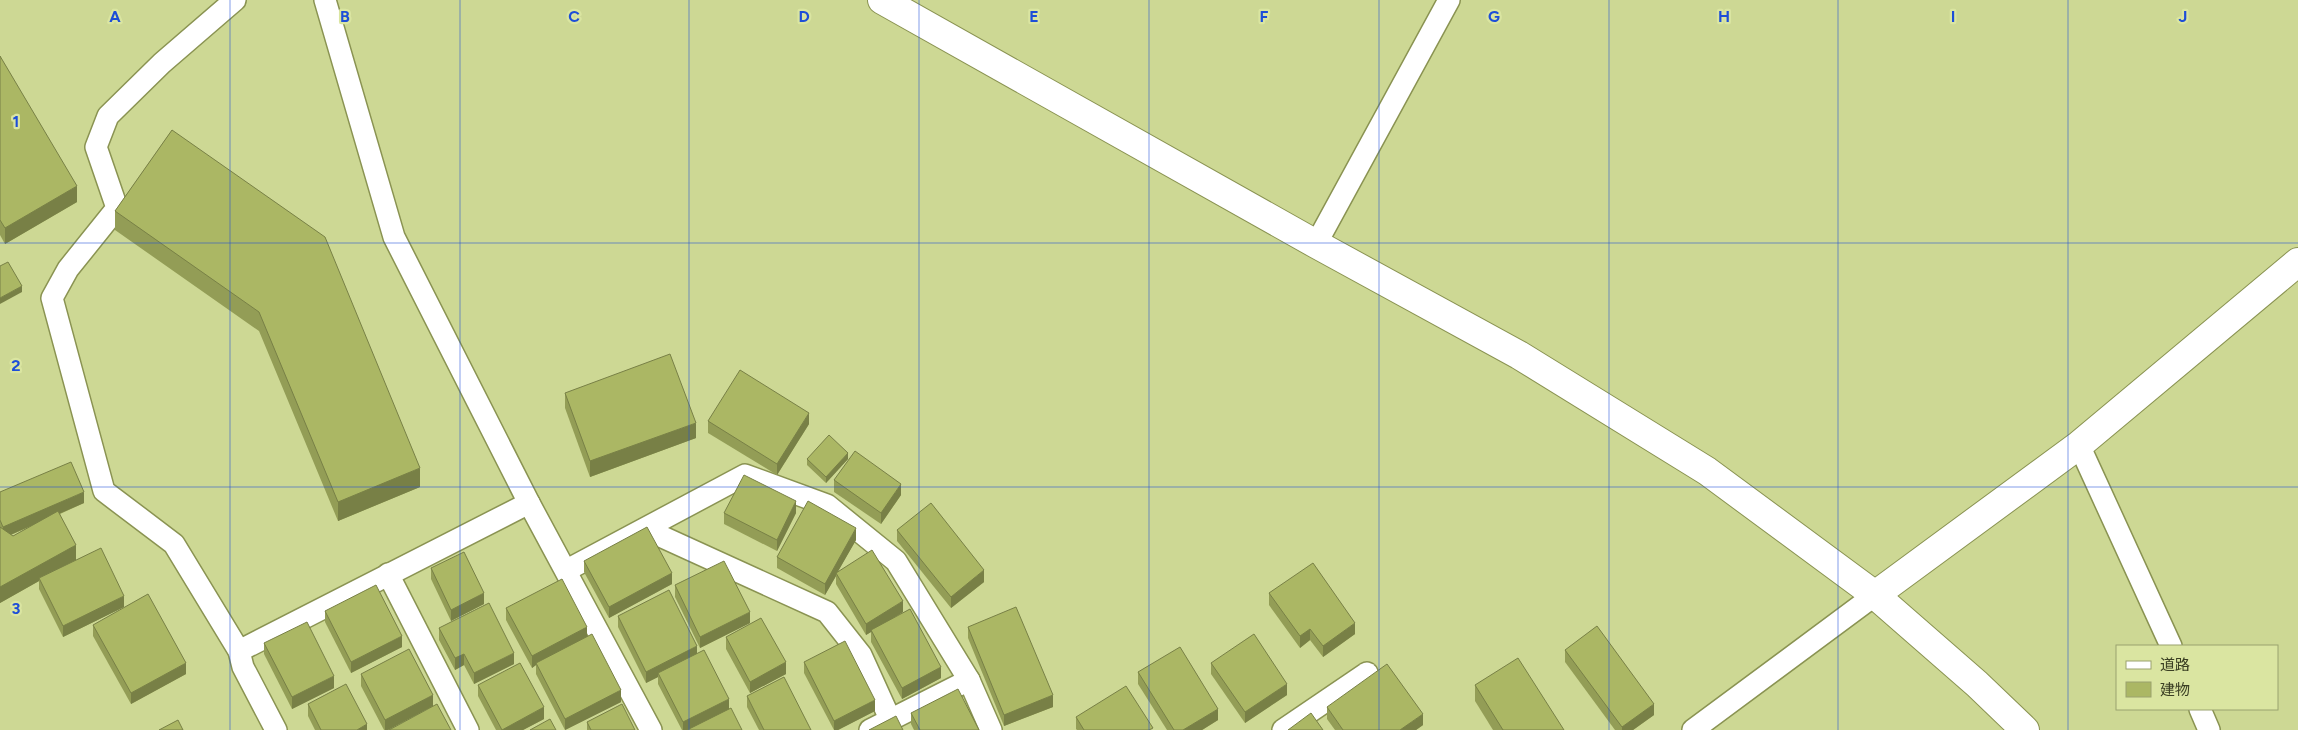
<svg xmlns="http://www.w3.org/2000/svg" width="2298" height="730" font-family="Figtree,'Noto Sans JP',sans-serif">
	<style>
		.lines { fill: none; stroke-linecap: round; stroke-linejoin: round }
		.service-casing { stroke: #8a9352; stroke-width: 24 }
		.tertiary-casing { stroke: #8a9352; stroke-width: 30 }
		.service { stroke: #fff; stroke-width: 21 }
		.tertiary { stroke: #fff; stroke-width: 28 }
		.wall { fill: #939d56; fill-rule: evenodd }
		.shaded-wall { fill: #788046 }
		.building { fill: #abb764; stroke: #788046 }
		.grid { fill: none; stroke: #1d4ed8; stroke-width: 1; stroke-opacity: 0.55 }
		.grid-label { font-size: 16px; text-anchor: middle; font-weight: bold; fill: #1d4ed8; stroke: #dae5a1; stroke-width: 4.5; stroke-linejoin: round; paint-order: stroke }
	</style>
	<rect width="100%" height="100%" fill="#cdd894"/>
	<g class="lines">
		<g class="service-casing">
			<g id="service">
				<polyline points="235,0 162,63 108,116 96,147 117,208 68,269 52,298 104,491 174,544 239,651 243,667 276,730"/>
				<polyline points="325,0 394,237 529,503 651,730"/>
				<polyline points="1316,244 1449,0"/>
				<polyline points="2079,445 2171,646"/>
				<polyline points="645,529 827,612 861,655 890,719"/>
				<polyline points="567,570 745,475 827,505 896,561 969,680 991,730"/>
				<polyline points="388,574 468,730"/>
				<polyline points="239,651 529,503"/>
				<polyline points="2200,709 2209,730"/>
				<polyline points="870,730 969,680"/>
				<polyline points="1283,730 1367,673"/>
				<polyline points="1693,730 1875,595"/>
			</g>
		</g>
		<g class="tertiary-casing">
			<g id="tertiary">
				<polyline points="882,0 1316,244 1519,355 1707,471 1875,595 1977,684 2025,730"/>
				<polyline points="1875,595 2079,445 2298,262"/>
			</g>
		</g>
		<use href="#service" class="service"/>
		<use href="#tertiary" class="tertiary"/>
	</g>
	<g class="wall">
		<polygon points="0,56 77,202 5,244 0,235"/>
		<polygon points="172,130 420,487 338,521 259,331 115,230 115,211"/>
		<polygon points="565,393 696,438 590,477 565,408"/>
		<polygon points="708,421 809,424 777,475 708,433"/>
		<polygon points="807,459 848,459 826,483 807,465"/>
		<polygon points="834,480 901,495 881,524 834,492"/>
		<path d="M0,492L84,503L60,514L76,560L124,607L63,637L39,589V581L0,603ZM31,526L13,536L11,535Z"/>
		<polygon points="724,513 796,513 777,551 724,524"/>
		<polygon points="897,530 984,582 951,608 897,541"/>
		<polygon points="856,540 838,571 903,612 895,617 941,678 902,699 871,642 871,632 866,635 836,584 836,576 825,595 777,568 777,557"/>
		<polygon points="584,561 672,584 609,618 584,572"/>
		<polygon points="431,568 484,604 451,621 431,579"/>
		<polygon points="675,585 750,623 700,648 675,597"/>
		<polygon points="1269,593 1355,634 1323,657 1310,640 1300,648 1269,605"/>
		<polygon points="506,608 587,636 621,702 565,730 536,674 536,665 532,668 506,620"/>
		<polygon points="325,611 402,647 351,673 325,622"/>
		<polygon points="618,616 697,653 729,709 742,730 682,730 658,684 658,677 646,683 618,627"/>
		<polygon points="93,625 186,674 131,704 93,636"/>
		<polygon points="968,627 1053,707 1004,726 968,638"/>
		<polygon points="439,628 514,664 474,684 464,665 455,670 439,640"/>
		<polygon points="726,637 786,674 750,693 726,649"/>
		<polygon points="264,643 334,688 292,709 264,654"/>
		<polygon points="1565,650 1654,715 1633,730 1615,730 1565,662"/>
		<polygon points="804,662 875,711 838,730 834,730 804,673"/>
		<polygon points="1211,663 1287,695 1245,723 1211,674"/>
		<polygon points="1138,672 1218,720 1202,730 1167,730 1138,684"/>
		<polygon points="361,674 433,706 388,730 384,730 361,686"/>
		<polygon points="478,685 544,719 523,730 496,730 478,696"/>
		<polygon points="1475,685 1564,730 1493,730 1475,701"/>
		<polygon points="747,696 811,730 759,730 747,707"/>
		<polygon points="308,704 367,730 315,730 308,716"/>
		<polygon points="1327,707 1423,725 1416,730 1335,730 1327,719"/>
		<polygon points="911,713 979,730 914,730 911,724"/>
		<polygon points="1076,717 1153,730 1077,730 1076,729"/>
		<polygon points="587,722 635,730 587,730"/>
	</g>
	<g class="shaded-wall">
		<polygon points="77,186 77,202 5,244 5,228"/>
		<polygon points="22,286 22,292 0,304 0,298"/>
		<polygon points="809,413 809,424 777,475 777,464"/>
		<polygon points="696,423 696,438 590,477 590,461"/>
		<polygon points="848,453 848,459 826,483 826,477"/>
		<polygon points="420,468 420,487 338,521 338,502"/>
		<polygon points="901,484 901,495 881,524 881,513"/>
		<polygon points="84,492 84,503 3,538 3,527"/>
		<polygon points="796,501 796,513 777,551 777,540"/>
		<polygon points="856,528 856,540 836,575 836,573 836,576 825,595 825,584"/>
		<polygon points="76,545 76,560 39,578 39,581 0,603 0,587"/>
		<polygon points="984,570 984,582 951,608 951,597"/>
		<polygon points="672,573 672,584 609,618 609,607"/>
		<polygon points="484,593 484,604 451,621 451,610"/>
		<polygon points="124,596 124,607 63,637 63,626"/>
		<polygon points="903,601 903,612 871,632 871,630 871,632 866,635 866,624"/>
		<polygon points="750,612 750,623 700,648 700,637"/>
		<polygon points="1355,623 1355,634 1323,657 1323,646"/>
		<polygon points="587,627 587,638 536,663 536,665 532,668 532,656"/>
		<polygon points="1310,629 1310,640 1300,648 1300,636"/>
		<polygon points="402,636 402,647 351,673 351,662"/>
		<polygon points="697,646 697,657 658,673 658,677 646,683 646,672"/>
		<polygon points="514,653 514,664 474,684 474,673"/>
		<polygon points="464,654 464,665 455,670 455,658"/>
		<polygon points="786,662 786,674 750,693 750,682"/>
		<polygon points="186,663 186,674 131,704 131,693"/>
		<polygon points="941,667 941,678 902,699 902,688"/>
		<polygon points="334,676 334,688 292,709 292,697"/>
		<polygon points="1287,684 1287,695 1245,723 1245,712"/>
		<polygon points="621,690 621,702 565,730 565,719"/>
		<polygon points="433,695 433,706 388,730 385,730 385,720"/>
		<polygon points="1053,695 1053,707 1004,726 1004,715"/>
		<polygon points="729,699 729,710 690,730 683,730 683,722"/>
		<polygon points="875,700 875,711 838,730 834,730 834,721"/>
		<polygon points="1654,704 1654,715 1633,730 1622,730 1622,727"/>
		<polygon points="544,707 544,719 523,730 502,730"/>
		<polygon points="1218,709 1218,720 1202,730 1183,730"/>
		<polygon points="1423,714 1423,725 1416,730 1400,730"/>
		<polygon points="367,724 367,730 357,730"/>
	</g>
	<g class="building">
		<polygon points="0,56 77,186 5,228 0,220"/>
		<polygon points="172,130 325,237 420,468 338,502 259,312 115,211"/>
		<polygon points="8,262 22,286 0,298 0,266"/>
		<polygon points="670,354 696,423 590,461 565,393"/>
		<polygon points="740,370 809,413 777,464 708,421"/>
		<polygon points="829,435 848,453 826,477 807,459"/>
		<polygon points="855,451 901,484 881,513 834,480"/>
		<polygon points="71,462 84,492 3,527 0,520 0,492"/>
		<polygon points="744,475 796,501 777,540 724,513"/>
		<polygon points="808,501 856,528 825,584 777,557"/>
		<polygon points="931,503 984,570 951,597 897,530"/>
		<polygon points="58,511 76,545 0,587 0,527 13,536"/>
		<polygon points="647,527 672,573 609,607 584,561"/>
		<polygon points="101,548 124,596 63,626 39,578"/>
		<polygon points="872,550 903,601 866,624 836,573"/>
		<polygon points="464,552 484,593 451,610 431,568"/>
		<polygon points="724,561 750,612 700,637 675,585"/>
		<polygon points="1313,563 1355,623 1323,646 1310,629 1300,636 1269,593"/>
		<polygon points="562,579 587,627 532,656 506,608"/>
		<polygon points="376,585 402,636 351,662 325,611"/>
		<polygon points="669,590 697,646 646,672 618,616"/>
		<polygon points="148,594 186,663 131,693 93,625"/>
		<polygon points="489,603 514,653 474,673 464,654 455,658 439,628"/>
		<polygon points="1016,607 1053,695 1004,715 968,627"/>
		<polygon points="910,609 941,667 902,688 871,630"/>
		<polygon points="761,618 786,662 750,682 726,637"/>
		<polygon points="307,622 334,676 292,697 264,643"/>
		<polygon points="1597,626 1654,704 1622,727 1565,650"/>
		<polygon points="592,634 621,690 565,719 536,663"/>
		<polygon points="1254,634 1287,684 1245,712 1211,663"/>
		<polygon points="845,641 875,700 834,721 804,662"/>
		<polygon points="1180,647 1218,709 1183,730 1174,730 1138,672"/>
		<polygon points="409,649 433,695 385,720 361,674"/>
		<polygon points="704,650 729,699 683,722 658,673"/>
		<polygon points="1518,658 1564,730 1503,730 1475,685"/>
		<polygon points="520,663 544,707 502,730 478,685"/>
		<polygon points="1387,664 1423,714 1400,730 1343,730 1327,707"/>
		<polygon points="784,677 811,730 764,730 747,696"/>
		<polygon points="346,684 367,724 357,730 321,730 308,704"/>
		<polygon points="1126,686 1153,728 1149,730 1084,730 1076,717"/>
		<polygon points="958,689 979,730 920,730 911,713"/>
		<polygon points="437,704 451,730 389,730"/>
		<polygon points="622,704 635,730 591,730 587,722"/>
		<polygon points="731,708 742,730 687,730"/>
		<polygon points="1311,713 1323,730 1288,730"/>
		<polygon points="896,716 903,730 869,730"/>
		<polygon points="550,719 556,730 530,730"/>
		<polygon points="178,720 183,730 159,730"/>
	</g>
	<path class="grid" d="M230,0V730M460,0V730M689,0V730M919,0V730M1149,0V730M1379,0V730M1609,0V730M1838,0V730M2068,0V730M0,243H2298M0,487H2298"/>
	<g class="grid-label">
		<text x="115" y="22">A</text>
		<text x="345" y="22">B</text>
		<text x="574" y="22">C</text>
		<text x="804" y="22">D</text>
		<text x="1034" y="22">E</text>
		<text x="1264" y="22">F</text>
		<text x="1494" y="22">G</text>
		<text x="1724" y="22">H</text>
		<text x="1953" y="22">I</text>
		<text x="2183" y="22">J</text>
		<text x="16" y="127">1</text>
		<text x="16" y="371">2</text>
		<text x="16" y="614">3</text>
	</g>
	<rect x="2116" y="645" width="162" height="65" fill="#dae5a1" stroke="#9aa26f"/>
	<rect x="2126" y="661" width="25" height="8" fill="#ffffff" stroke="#9aa26f"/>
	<text x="2160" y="670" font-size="15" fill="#3a3e23">道路</text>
	<rect x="2126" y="682" width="25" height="15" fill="#abb764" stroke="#9aa26f"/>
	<text x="2160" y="695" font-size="15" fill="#3a3e23">建物</text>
</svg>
